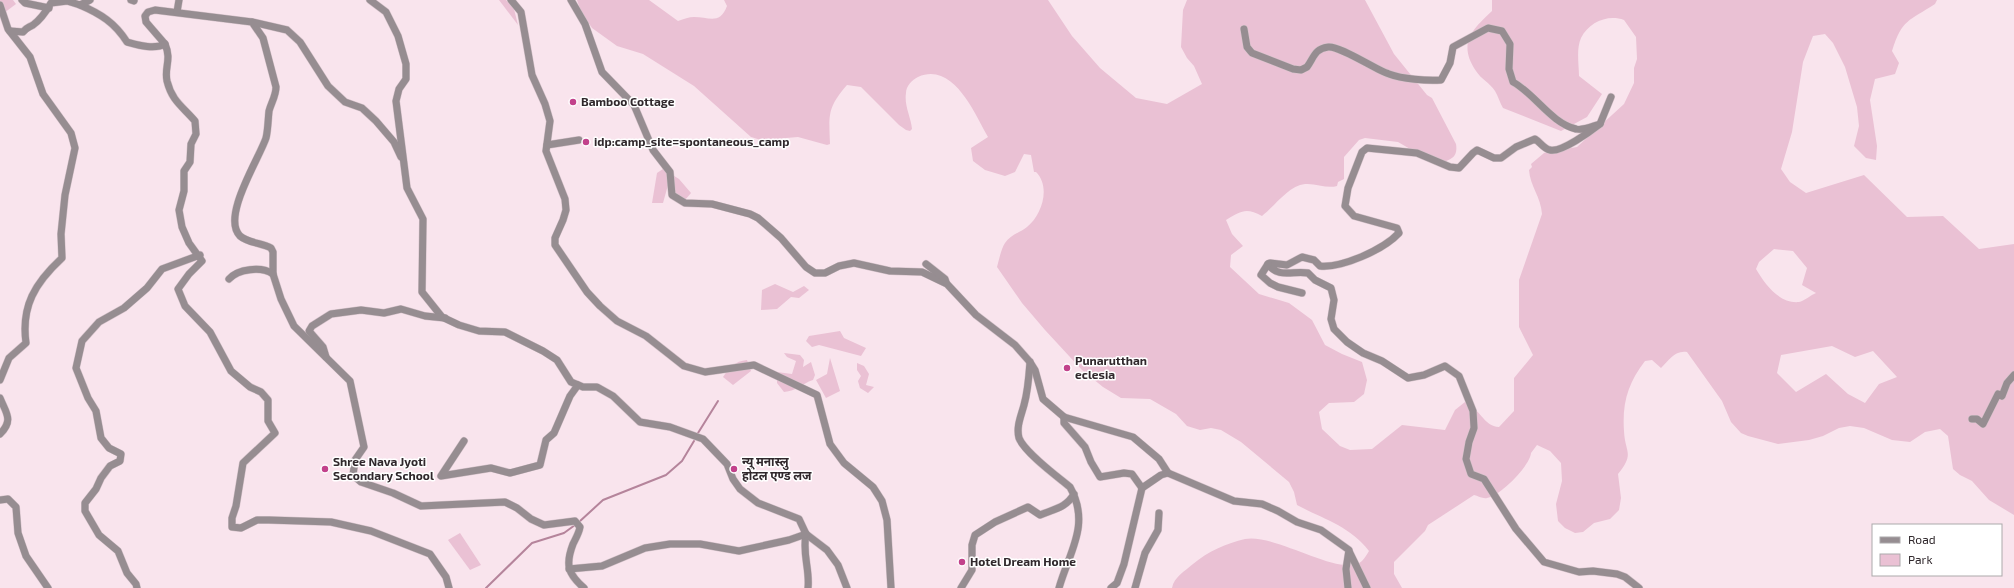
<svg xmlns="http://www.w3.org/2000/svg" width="2014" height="588" font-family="'Exo 2','Noto Sans Devanagari',sans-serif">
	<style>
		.green { fill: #eac1d4; fill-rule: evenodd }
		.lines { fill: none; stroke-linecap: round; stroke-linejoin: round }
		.stream { stroke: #b5849b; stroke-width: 2 }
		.minor-casing { stroke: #d5c2ca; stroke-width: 8 }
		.minor { stroke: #968d91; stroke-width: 7 }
		.poi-dot { fill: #c2418b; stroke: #fff; stroke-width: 1.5 }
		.labels { text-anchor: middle; stroke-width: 3; stroke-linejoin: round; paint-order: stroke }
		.poi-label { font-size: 12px; font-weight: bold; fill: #30282c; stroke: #fff; text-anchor: start }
	</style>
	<rect width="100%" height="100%" fill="#f9e4ed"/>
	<g class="green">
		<polygon points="0,0 13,0 16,4 0,16"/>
		<polygon points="499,0 506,0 514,9 518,25"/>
		<path d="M577,0H649L678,21C684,19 689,17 694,17C709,17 720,25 727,6L724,0H1048L1072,36L1100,68L1136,98L1167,104L1202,84L1194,66L1187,58L1181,47L1183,10L1187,0H1365L1394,54L1427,95L1432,98L1456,144C1458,157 1452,159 1441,163L1417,153L1398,142L1365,138L1359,140L1344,157V179L1338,182L1337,186C1327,189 1316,183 1305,184C1288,186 1275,206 1262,216C1246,207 1241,211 1226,220L1232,234L1243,246L1231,255L1230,267L1259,294L1289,303L1312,320L1325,345L1342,354L1362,362L1367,380L1364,394L1354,402L1329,403L1319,412L1322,429L1340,446L1350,450L1372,449L1402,425L1445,430L1455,410L1465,402C1478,406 1484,427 1499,427L1514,411V378L1533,355L1519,327V280L1542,214C1541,197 1530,186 1529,170L1532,167L1531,164L1544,153L1577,147L1624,104L1634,83V68L1637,59L1636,37L1624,20C1608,14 1589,22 1581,38C1576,49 1579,65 1579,76L1602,94L1587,117L1561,131L1503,108C1500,103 1498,96 1495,91C1490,83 1481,79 1476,71C1457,43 1473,29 1492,11V0H1937L1935,4C1909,21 1902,19 1892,51L1899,63L1895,74L1875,79L1870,100L1877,146L1876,160L1866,158L1854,146L1859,126L1857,107L1845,67L1833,43L1825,34L1813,36L1803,62L1792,132L1781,169L1790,182L1806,193L1864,175L1907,217L1943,216L1979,249L2014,244V515L1989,500L1972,481L1960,475L1953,469L1948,436L1940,429L1925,432L1910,442L1892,440L1864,428L1850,426L1839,428L1823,436L1809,440L1778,444L1748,436L1741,433L1731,422L1722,401L1687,352C1675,350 1669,360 1661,368L1652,360L1645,361C1628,383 1622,403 1624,431C1625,453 1635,453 1618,474L1621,498L1619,510L1610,519L1594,523L1583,532L1575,533L1565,528L1558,521L1556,504L1562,481L1561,463L1550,451L1537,445L1531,453C1530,466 1500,496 1487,498C1483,499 1478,496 1474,495L1428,525L1425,531L1394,562V574L1402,588H1172C1174,577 1185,571 1193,564C1207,552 1227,543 1245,539C1276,533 1342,579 1362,561C1365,558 1367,554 1369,551C1350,526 1323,519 1297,505L1294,492L1289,482L1241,442L1221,430L1211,428L1200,430L1187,426L1176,414L1150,399L1121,398L1103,387L1082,370L1045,330L1022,303L997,267C999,260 1001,249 1005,243C1010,235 1021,232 1027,227C1042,215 1051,187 1036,172H1034L1031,155L1024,154L1015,172L1005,176L985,170L973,161L971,148L988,137C975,115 954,61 918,77C912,80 906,86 906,93C904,106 911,117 912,129L910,131L906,130L899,125L861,87L847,85C827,108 829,115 830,144L827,145L798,137L761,140L751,137L694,86L643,54L617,46L592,28L581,12ZM1774,249L1793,251L1807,268L1802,285L1816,293C1811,295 1804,301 1799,302C1779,304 1765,284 1756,269L1759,262ZM1832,346L1855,357L1873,351L1897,377L1879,384L1865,403L1848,394L1826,374L1796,392L1777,373L1781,355Z"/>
		<polygon points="663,169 679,179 691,193 685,200 676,196 668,185 663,203 652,203 657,173"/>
		<polygon points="775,284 793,292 804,286 809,290 799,298 791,297 777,309 761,310 762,290"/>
		<polygon points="840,331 844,338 866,348 861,356 819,345 812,347 806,341 809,336"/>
		<path d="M784,353L800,355L804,360L803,367L811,362L815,375L813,380C801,384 797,391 784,392L777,383V372L792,374L796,361L787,357Z"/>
		<polygon points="830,358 840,391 826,398 816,380 827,374"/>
		<path d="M747,360L751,371L733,385L723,377C729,368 735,361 747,360Z"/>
		<polygon points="857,363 864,366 869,374 866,385 874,387 868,393 860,388 858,381 861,376 857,370"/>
		<polygon points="460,533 481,565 470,570 448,540"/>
	</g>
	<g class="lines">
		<g class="stream">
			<polyline points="698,433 718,401"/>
			<polyline points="579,522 603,500 666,475 682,461 694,441"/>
			<polyline points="486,588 532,543 564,533 575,525"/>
		</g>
		<g class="minor-casing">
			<g id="minor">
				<polyline points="22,0 25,3 49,8"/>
				<polyline points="131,0 134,1"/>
				<polyline points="370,0 386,12 398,36 406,64 406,79 399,89 396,101 407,188 423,219 422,292 442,317 459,325 479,331 505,332 543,351 557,360 571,382 583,387 597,387 613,396 640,422 670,427 703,439 727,464 733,479 740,489 758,503 799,519 806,534 827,550 838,565 847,588"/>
				<polyline points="511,0 521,12 532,75 545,104 550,121 546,151 565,199 566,210 563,220 555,238 555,245 587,292 600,306 617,321 646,336 684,366 705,372 754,365 817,395 830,444 844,463 873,487 882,501 887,520 891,588"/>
				<polyline points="571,0 585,24 602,72 634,105 653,150 670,172 672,195 685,203 712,204 750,214 758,218 781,238 806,267 815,273 825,273 839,266 854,263 890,271 922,272 947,284 976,315 1015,345 1030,362 1035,370 1043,399 1064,417 1133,437 1159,459 1168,473 1234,501 1262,504 1278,511 1297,522 1321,530 1349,550 1346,569 1348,588"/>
				<path d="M0,5L8,29L30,57L43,94L71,133L75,148L65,195L61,234L62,258C35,283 21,306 26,343L9,358L0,380"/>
				<path d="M80,5C101,14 115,23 127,42C138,45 154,50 165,44L146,22L145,16L148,12L155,10L252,22L263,38L276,87C276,96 271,103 269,111C268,120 268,130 266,138C259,159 221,217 240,236C248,243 262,243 271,248L273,252V274L281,299L294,326L350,381L364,447L355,460L353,475L361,482L393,493L421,506L505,502L517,508L531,519L544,525L575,521L580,527C579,533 576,538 573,544C565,565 568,574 584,588"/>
				<polyline points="177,12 179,0"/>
				<polyline points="252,22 287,30 300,42 328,86 345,102 362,108 376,121 394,142 401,157"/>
				<path d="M1244,29L1247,47L1252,53L1293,69L1301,70L1307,67C1314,58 1314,49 1328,47C1339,45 1376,70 1389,74C1402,79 1427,81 1441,80L1450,63L1453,47L1488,28L1502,31L1510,44L1509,69L1513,82C1535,94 1551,123 1576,129C1583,131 1593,126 1600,124L1611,97"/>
				<path d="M10,31L23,32C27,27 28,28 33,25C40,20 47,10 51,3L67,1L80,5L90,0"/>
				<path d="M165,44C172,60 164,67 167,81C172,101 182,106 195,121L196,134L191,144L190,162L184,171V191L179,210L182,227L189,243L202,261L189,274L178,289L185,306L210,332L231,371L250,387L261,392L268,400V421L275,433L243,463L236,506L232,518V527L241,528L257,520H269L331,522L371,531L430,554L446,577L449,588"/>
				<path d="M1600,124C1591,131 1561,153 1550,150C1544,149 1540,142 1535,139L1516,147L1501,158H1494L1477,150L1473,153L1459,168L1450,167L1417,153L1367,148L1362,152L1348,188L1345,206L1354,216L1397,228L1399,233C1383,250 1342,268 1320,266L1314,260L1302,257L1287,265L1270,263L1268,264C1278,279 1294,270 1308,273L1315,280L1331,288L1334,300L1331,319L1334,329L1347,342L1363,353L1382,361L1408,378L1424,375L1445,366L1459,376L1473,411L1474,428L1469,442L1466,459L1471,474L1484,479L1516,529L1544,562L1579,572L1593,571L1617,574L1625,577L1639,588"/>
				<polyline points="547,145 579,140"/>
				<polyline points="926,264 945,279 946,282"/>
				<polyline points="1268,264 1261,275 1270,283 1278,287 1302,293"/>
				<path d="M229,279C238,269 261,266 273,274"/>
				<polyline points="326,357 323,347 309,331 312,326 331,314 361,310 384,313 401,309 425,316 445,318"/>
				<path d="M1030,362C1029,376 1028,391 1024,405C1021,416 1016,427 1019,438C1025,453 1058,477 1070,487C1091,525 1069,552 1059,588"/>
				<path d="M0,398C6,413 14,420 0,434"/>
				<polyline points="1064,417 1064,423 1085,447 1091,462 1100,477 1124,473 1132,474 1142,488"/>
				<polyline points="1972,419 1977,419 1983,424 1998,394 2002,396 2007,383 2014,375"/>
				<polyline points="464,441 441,476 491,468 510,473 540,465 546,440 554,433 570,396 578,385"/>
				<polyline points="0,500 8,499 16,507 18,533 26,556 48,588"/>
				<path d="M806,534C802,554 810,569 808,588"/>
				<polyline points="1349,551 1367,588"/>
				<polyline points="569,569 602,566 645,548 670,544 700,544 739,551 789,540 806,534"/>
				<polyline points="137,588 136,584 127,573 118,551 99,535 85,511 85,503 96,489 101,478 110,466 120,461 121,454 109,448 101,438 96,411 88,398 76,368 82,341 99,322 124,308 147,288 162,269 200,255"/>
				<path d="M961,588L972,570V545L975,535L995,522L1028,507L1040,515C1054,509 1066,508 1074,494"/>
				<polyline points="1111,588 1117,583 1124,564 1142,488 1161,475 1168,473"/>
				<polyline points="1135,588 1145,553 1158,530 1159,513"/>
			</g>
		</g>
		<use href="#minor" class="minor"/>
	</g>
	<g class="poi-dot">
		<circle cx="573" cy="102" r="4"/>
		<circle cx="586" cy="142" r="4"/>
		<circle cx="1067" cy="368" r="4"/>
		<circle cx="325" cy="469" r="4"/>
		<circle cx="734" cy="469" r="4"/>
		<circle cx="962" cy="562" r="4"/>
	</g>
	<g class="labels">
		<g class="poi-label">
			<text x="581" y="106">Bamboo Cottage</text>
			<text x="594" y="146">idp:camp_site=spontaneous_camp</text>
			<text x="1075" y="365">Punarutthan<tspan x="1075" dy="14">eclesia</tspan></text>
			<text x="333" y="466">Shree Nava Jyoti<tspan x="333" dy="14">Secondary School</tspan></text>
			<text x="742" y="466">न्यू मनास्लु<tspan x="742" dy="14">होटल एण्ड लज</tspan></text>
			<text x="970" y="566">Hotel Dream Home</text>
		</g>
	</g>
	<rect x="1872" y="524" width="130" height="52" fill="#ffffff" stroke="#aca9ab"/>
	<rect x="1880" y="537" width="20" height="6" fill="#968d91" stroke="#aca9ab"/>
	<text x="1908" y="544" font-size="12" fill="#30282c">Road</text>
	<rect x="1880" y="554" width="20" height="12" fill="#eac1d4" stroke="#aca9ab"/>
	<text x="1908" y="564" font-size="12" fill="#30282c">Park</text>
</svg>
